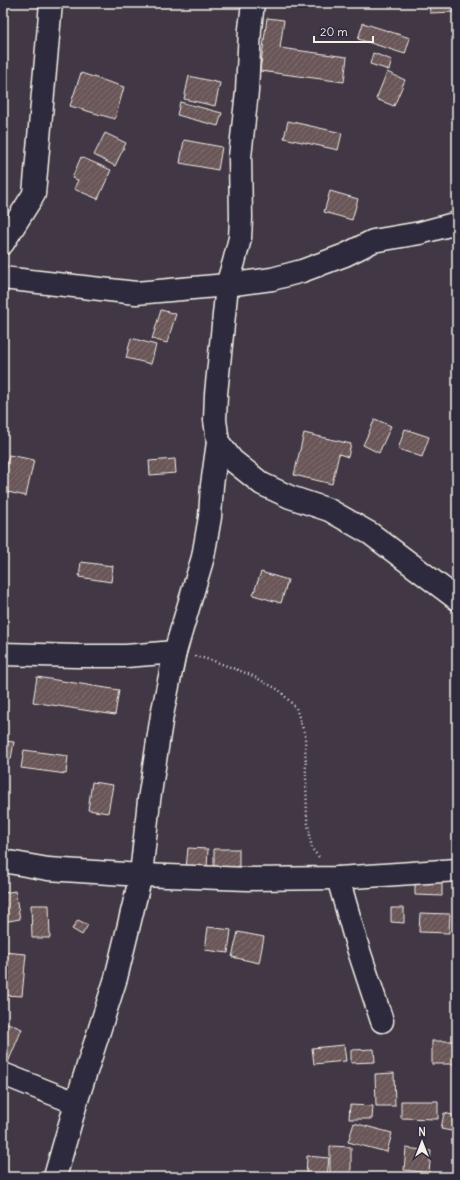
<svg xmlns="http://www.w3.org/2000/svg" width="460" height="1180" font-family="Delius,sans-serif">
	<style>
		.building { fill: url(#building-hatch); stroke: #f4f1e8 }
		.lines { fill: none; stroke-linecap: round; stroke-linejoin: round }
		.minor-casing { stroke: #f4f1e8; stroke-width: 25 }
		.path { stroke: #f4f1e8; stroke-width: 2.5; stroke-dasharray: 1 3; stroke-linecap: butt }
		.minor { stroke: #2f2a3d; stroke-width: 22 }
	</style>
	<defs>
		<pattern id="building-hatch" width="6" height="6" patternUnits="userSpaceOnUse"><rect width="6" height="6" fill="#6a5658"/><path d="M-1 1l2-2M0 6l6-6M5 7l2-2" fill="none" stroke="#806f70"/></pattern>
	</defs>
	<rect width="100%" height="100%" fill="#413745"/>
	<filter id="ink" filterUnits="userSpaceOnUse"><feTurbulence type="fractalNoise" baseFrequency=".025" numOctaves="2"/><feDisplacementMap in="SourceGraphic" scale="8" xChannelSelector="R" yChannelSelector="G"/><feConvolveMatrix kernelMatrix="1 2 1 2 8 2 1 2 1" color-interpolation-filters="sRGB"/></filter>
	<g filter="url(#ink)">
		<g class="building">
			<polygon points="429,3 453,3 454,12 430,13"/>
			<polygon points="267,18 284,20 280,48 347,57 344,82 260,71"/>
			<polygon points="363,23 410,38 405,54 358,39"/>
			<polygon points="373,53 392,60 389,70 370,64"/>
			<polygon points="387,72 405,80 394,106 376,99"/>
			<polygon points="81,73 124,87 115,119 70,106"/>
			<polygon points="189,76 220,83 215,106 184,99"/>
			<polygon points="180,102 222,113 218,126 177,115"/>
			<polygon points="288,121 342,133 338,150 284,138"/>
			<polygon points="105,133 126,143 115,166 94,155"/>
			<polygon points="184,140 222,147 218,170 180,163"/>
			<polygon points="81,157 111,170 98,199 74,189 78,180 72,178"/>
			<polygon points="330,191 358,199 352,220 324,212"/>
			<polygon points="161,310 176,314 167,343 152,339"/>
			<polygon points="131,338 156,345 151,364 126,358"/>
			<polygon points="375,419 391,426 379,453 363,445"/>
			<polygon points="405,429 429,437 422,457 398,449"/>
			<polygon points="304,433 351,444 348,457 339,454 332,484 294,475"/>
			<polygon points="9,455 34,460 26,496 3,491 3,480"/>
			<polygon points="175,459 176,473 150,475 149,461"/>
			<polygon points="3,510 7,511 3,526"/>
			<polygon points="81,562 113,566 111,582 79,577"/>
			<polygon points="261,572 288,580 281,603 253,595"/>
			<polygon points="37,677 119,690 115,715 33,702"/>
			<polygon points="3,741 14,742 11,759 3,758"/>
			<polygon points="24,750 68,756 66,774 21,768"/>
			<polygon points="92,782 113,785 108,813 88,810"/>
			<polygon points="188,848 208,849 207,869 186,868"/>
			<rect x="214" y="849" width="25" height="20"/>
			<polygon points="415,879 442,880 442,896 415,895"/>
			<polygon points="15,891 20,919 3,922 3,893"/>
			<polygon points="31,905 49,905 50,938 32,938"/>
			<polygon points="391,908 404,908 404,923 391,922"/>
			<polygon points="420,913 450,914 449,933 419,932"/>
			<polygon points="78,920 88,925 82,935 72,929"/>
			<polygon points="208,927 231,930 228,953 205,950"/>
			<polygon points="238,932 264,937 259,963 232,957"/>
			<polygon points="3,952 26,954 22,996 3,995"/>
			<polygon points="3,1021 22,1029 6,1067 3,1066"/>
			<rect x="432" y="1041" width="25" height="23"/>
			<polygon points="344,1045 346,1061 314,1064 312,1048"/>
			<polygon points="374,1049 375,1062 351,1063 351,1050"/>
			<polygon points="394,1073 395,1106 376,1106 375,1074"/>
			<polygon points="401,1101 438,1101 438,1119 401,1118"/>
			<polygon points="350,1105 373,1106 372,1119 349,1119"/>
			<polygon points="444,1113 457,1116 457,1132 441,1129"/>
			<polygon points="354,1123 392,1133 387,1152 348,1142"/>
			<polygon points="330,1146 351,1147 351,1174 330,1174"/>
			<polygon points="406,1148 431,1151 429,1173 404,1170"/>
			<polygon points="307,1156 329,1158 327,1177 306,1177"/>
		</g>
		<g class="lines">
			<g class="minor-casing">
				<g id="minor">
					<polyline points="253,3 250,29 247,91 240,157 241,218 240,238 234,262 227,285 216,394 215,420 218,442 232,460 262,484 290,497 329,510 371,534 457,599"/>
					<polyline points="3,243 34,194 51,3"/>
					<polyline points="3,278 136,293 227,285 272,279 302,271 345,255 373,241 420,233 457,223"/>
					<polyline points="3,654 76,656 126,656 175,652"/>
					<polyline points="3,861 48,869 141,875 248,879 338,878 457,870"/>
					<polyline points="338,878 357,945 382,1021"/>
					<polyline points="3,1074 76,1103"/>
					<polyline points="55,1177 76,1103 116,978 141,875 149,800 162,715 175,652 203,557 210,517 212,485 218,442"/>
				</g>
			</g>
			<polyline class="path" points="195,656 214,661 251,675 279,690 296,708 305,735 307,818 312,849 319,857"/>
			<use href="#minor" class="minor"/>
		</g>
	</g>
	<rect width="460" height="1180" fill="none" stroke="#2f2a3d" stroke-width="16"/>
	<rect x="8" y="8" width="444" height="1164" fill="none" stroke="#f4f1e8" stroke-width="1.5" filter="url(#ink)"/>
	<g transform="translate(422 1142)" stroke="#2f2a3d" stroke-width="3" paint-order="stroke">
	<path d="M0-3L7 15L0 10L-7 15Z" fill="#f4f1e8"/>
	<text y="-6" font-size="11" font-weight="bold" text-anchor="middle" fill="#f4f1e8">N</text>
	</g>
	<path d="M314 36v6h59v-6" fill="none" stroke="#f4f1e8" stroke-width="2"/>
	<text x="320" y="36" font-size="12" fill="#f4f1e8" stroke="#2f2a3d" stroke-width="3" paint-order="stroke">20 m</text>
</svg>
